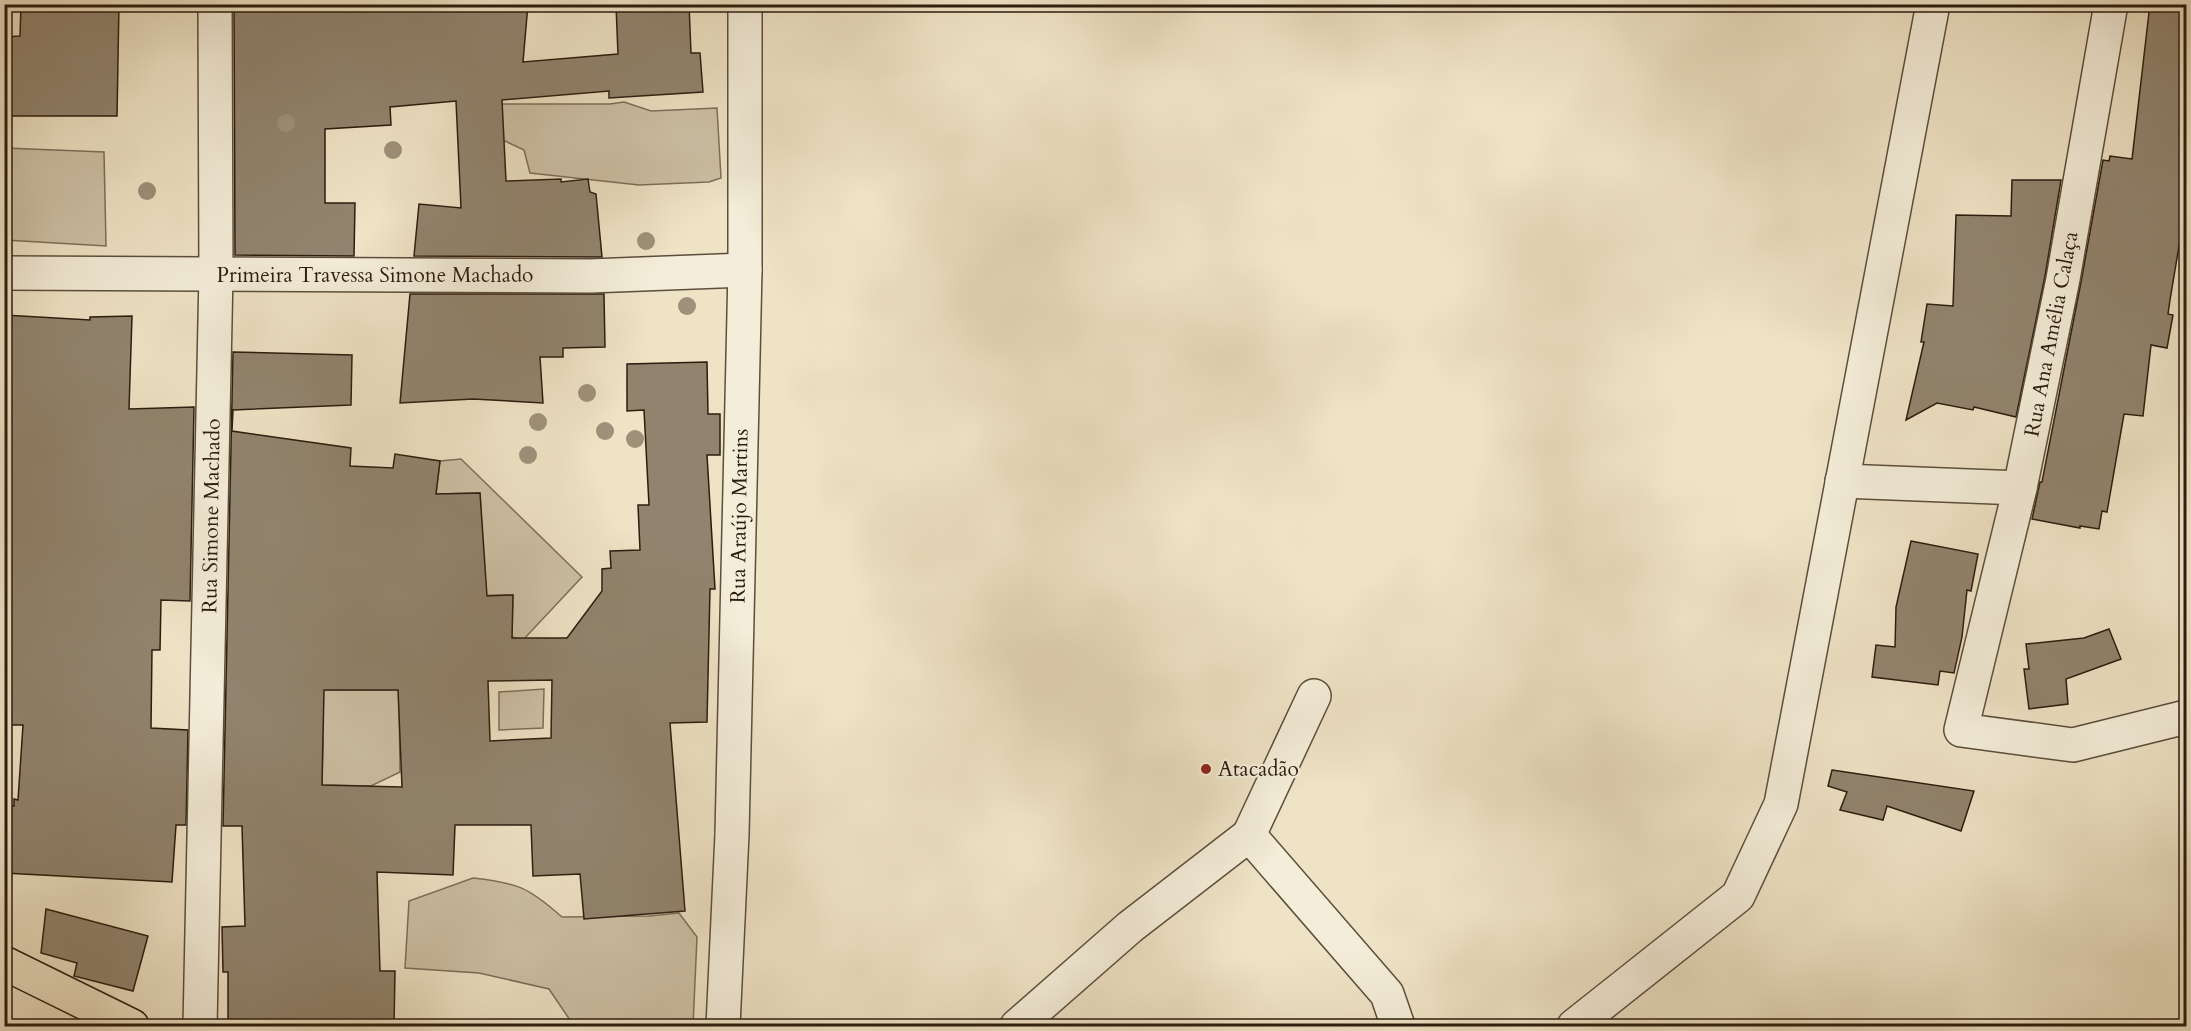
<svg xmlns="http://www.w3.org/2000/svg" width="2191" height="1031" font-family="Cardo,serif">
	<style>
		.green { fill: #cdc1a6; stroke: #7c6f5a; stroke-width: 1.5 }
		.building { fill: #91846e; stroke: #2c1d0f; stroke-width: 1.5; fill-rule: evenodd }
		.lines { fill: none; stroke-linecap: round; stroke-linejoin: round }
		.minor-casing { stroke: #5c4e3c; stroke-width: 36 }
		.major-casing { stroke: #2c1d0f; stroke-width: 36 }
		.minor { stroke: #f4edd9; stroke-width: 33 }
		.major { stroke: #eee3c5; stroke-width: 33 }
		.tree { fill: #9e917a }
		.poi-dot { fill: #8f2418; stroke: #f4edd9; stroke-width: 2 }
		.labels { text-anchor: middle; stroke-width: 4.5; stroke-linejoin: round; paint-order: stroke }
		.street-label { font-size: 21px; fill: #2c1d0f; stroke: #f4edd9 }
		.poi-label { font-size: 21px; fill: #2c1d0f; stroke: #f4edd9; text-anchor: start }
	</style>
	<rect width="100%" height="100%" fill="#eee3c5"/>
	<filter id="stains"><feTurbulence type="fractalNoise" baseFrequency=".00333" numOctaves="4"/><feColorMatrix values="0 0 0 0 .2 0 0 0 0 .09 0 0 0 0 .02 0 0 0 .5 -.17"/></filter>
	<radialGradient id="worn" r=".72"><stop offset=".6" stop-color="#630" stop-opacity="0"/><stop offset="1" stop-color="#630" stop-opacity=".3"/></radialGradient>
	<g class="green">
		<polygon points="624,102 651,111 717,108 721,178 709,182 639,185 530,173 524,150 505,141 478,142 477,104 610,104"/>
		<polygon points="5,148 104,152 106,246 5,240"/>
		<polygon points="461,459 582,577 523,640 512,637 513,595 404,596 483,549 480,493 436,494 440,461"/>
		<polygon points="544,689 543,728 499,730 499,692"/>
		<polygon points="223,690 399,690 400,772 371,786 322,785 323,737 218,735"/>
		<path d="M473,878C518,883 528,887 562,917L649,916L679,913L697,937L693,1026H574L549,989L479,973L405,968L409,901Z"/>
	</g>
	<g class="building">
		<polygon points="21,4 119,4 117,116 4,116 4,37 20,36"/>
		<polygon points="234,4 346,6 528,4 523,62 618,54 616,6 689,4 691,53 700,53 703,92 609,98 609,91 502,100 506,181 561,179 561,182 588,179 590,192 596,194 602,257 414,256 419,204 461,208 456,101 390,107 391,125 325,129 325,203 355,203 354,256 235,255"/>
		<polygon points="2150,4 2187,4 2187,198 2170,300 2168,314 2173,315 2167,348 2151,345 2143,416 2124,414 2107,512 2102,511 2099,529 2080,526 2080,528 2032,519 2040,482 2042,482 2081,282 2103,160 2109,161 2110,156 2132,159"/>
		<polygon points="2012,180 2061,180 2045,276 2016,417 1974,407 1973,410 1937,403 1906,420 1924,342 1921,342 1927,304 1953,306 1956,215 2011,216"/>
		<polygon points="410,294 604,294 605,347 563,348 563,357 540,357 543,403 473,399 400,403"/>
		<polygon points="4,315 90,320 90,317 132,316 129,409 194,407 190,601 161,600 160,650 152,650 151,728 188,730 186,825 176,825 172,882 4,873 4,806 14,806 14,799 18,800 23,725 4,725"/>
		<path d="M233,352L352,355L351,405L233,410L232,431L351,448L350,466L393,468L395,454L440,461L436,494L480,493L487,596L513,595L512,638H567L602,591V569L611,568L610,551L640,550L638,505H649L644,410L627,411V364L707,362L708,414H720V455H707L715,589H710L707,722L670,723L685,911L584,919L580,874L533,876L531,825H455L453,875L377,872L380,971H395L394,1026H315V1024L228,1025V972H223L222,927L245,926L242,826H223ZM552,680L551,738L490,741L488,681ZM324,690H398L402,787L322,785Z"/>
		<polygon points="1911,541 1978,554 1971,591 1967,590 1962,637 1954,673 1940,671 1938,685 1872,677 1876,645 1895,647 1896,607"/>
		<polygon points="2109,629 2121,659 2066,679 2068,704 2029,709 2024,669 2029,669 2026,644 2084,638"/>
		<polygon points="1832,770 1974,791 1961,831 1887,806 1883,820 1840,810 1847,792 1828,786"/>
		<polygon points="46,909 148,936 133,991 74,976 77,963 41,953"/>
	</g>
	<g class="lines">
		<g class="minor-casing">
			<g id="minor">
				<polyline points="4,273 590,276 745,270"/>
				<polyline points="1842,481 2020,488 2063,279 2111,4"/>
				<polyline points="2020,488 1961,730 2073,745 2186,717"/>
				<polyline points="1249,835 1314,696"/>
				<polyline points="200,1026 216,274 215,4"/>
				<polyline points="723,1026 732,834 745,270 745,4"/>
				<polyline points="1017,1026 1130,927 1249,835 1387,994 1398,1026"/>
				<polyline points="1574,1026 1738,896 1781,804 1933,4"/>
			</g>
		</g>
		<g class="major-casing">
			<polyline id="major" points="4,963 132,1026"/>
		</g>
		<use href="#minor" class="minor"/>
		<use href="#major" class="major"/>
	</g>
	<g class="tree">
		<circle cx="286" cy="123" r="9"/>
		<circle cx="393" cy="150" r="9"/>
		<circle cx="147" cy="191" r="9"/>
		<circle cx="646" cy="241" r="9"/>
		<circle cx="687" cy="306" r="9"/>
		<circle cx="587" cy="393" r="9"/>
		<circle cx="538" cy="422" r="9"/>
		<circle cx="605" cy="431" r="9"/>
		<circle cx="635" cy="439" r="9"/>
		<circle cx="528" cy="455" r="9"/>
	</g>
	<circle class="poi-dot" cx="1206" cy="769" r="6"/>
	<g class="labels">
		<g class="street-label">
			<text x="375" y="282">Primeira Travessa Simone Machado</text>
			<text transform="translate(2051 334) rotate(-79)" y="7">Rua Ana Amélia Calaça</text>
			<text transform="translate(211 516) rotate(-89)" y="7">Rua Simone Machado</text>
			<text transform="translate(739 516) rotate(-89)" y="7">Rua Araújo Martins</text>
		</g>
		<g class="poi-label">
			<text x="1218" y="776">Atacadão</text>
		</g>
	</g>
	<rect width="2191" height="1031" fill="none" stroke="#eee3c5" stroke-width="24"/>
	<rect x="6" y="6" width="2179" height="1019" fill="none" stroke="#2c1d0f" stroke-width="3"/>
	<rect x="12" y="12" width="2167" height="1007" fill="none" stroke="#2c1d0f" stroke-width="1.5"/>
	<rect width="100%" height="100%" filter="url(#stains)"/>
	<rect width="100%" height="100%" fill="url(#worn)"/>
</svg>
